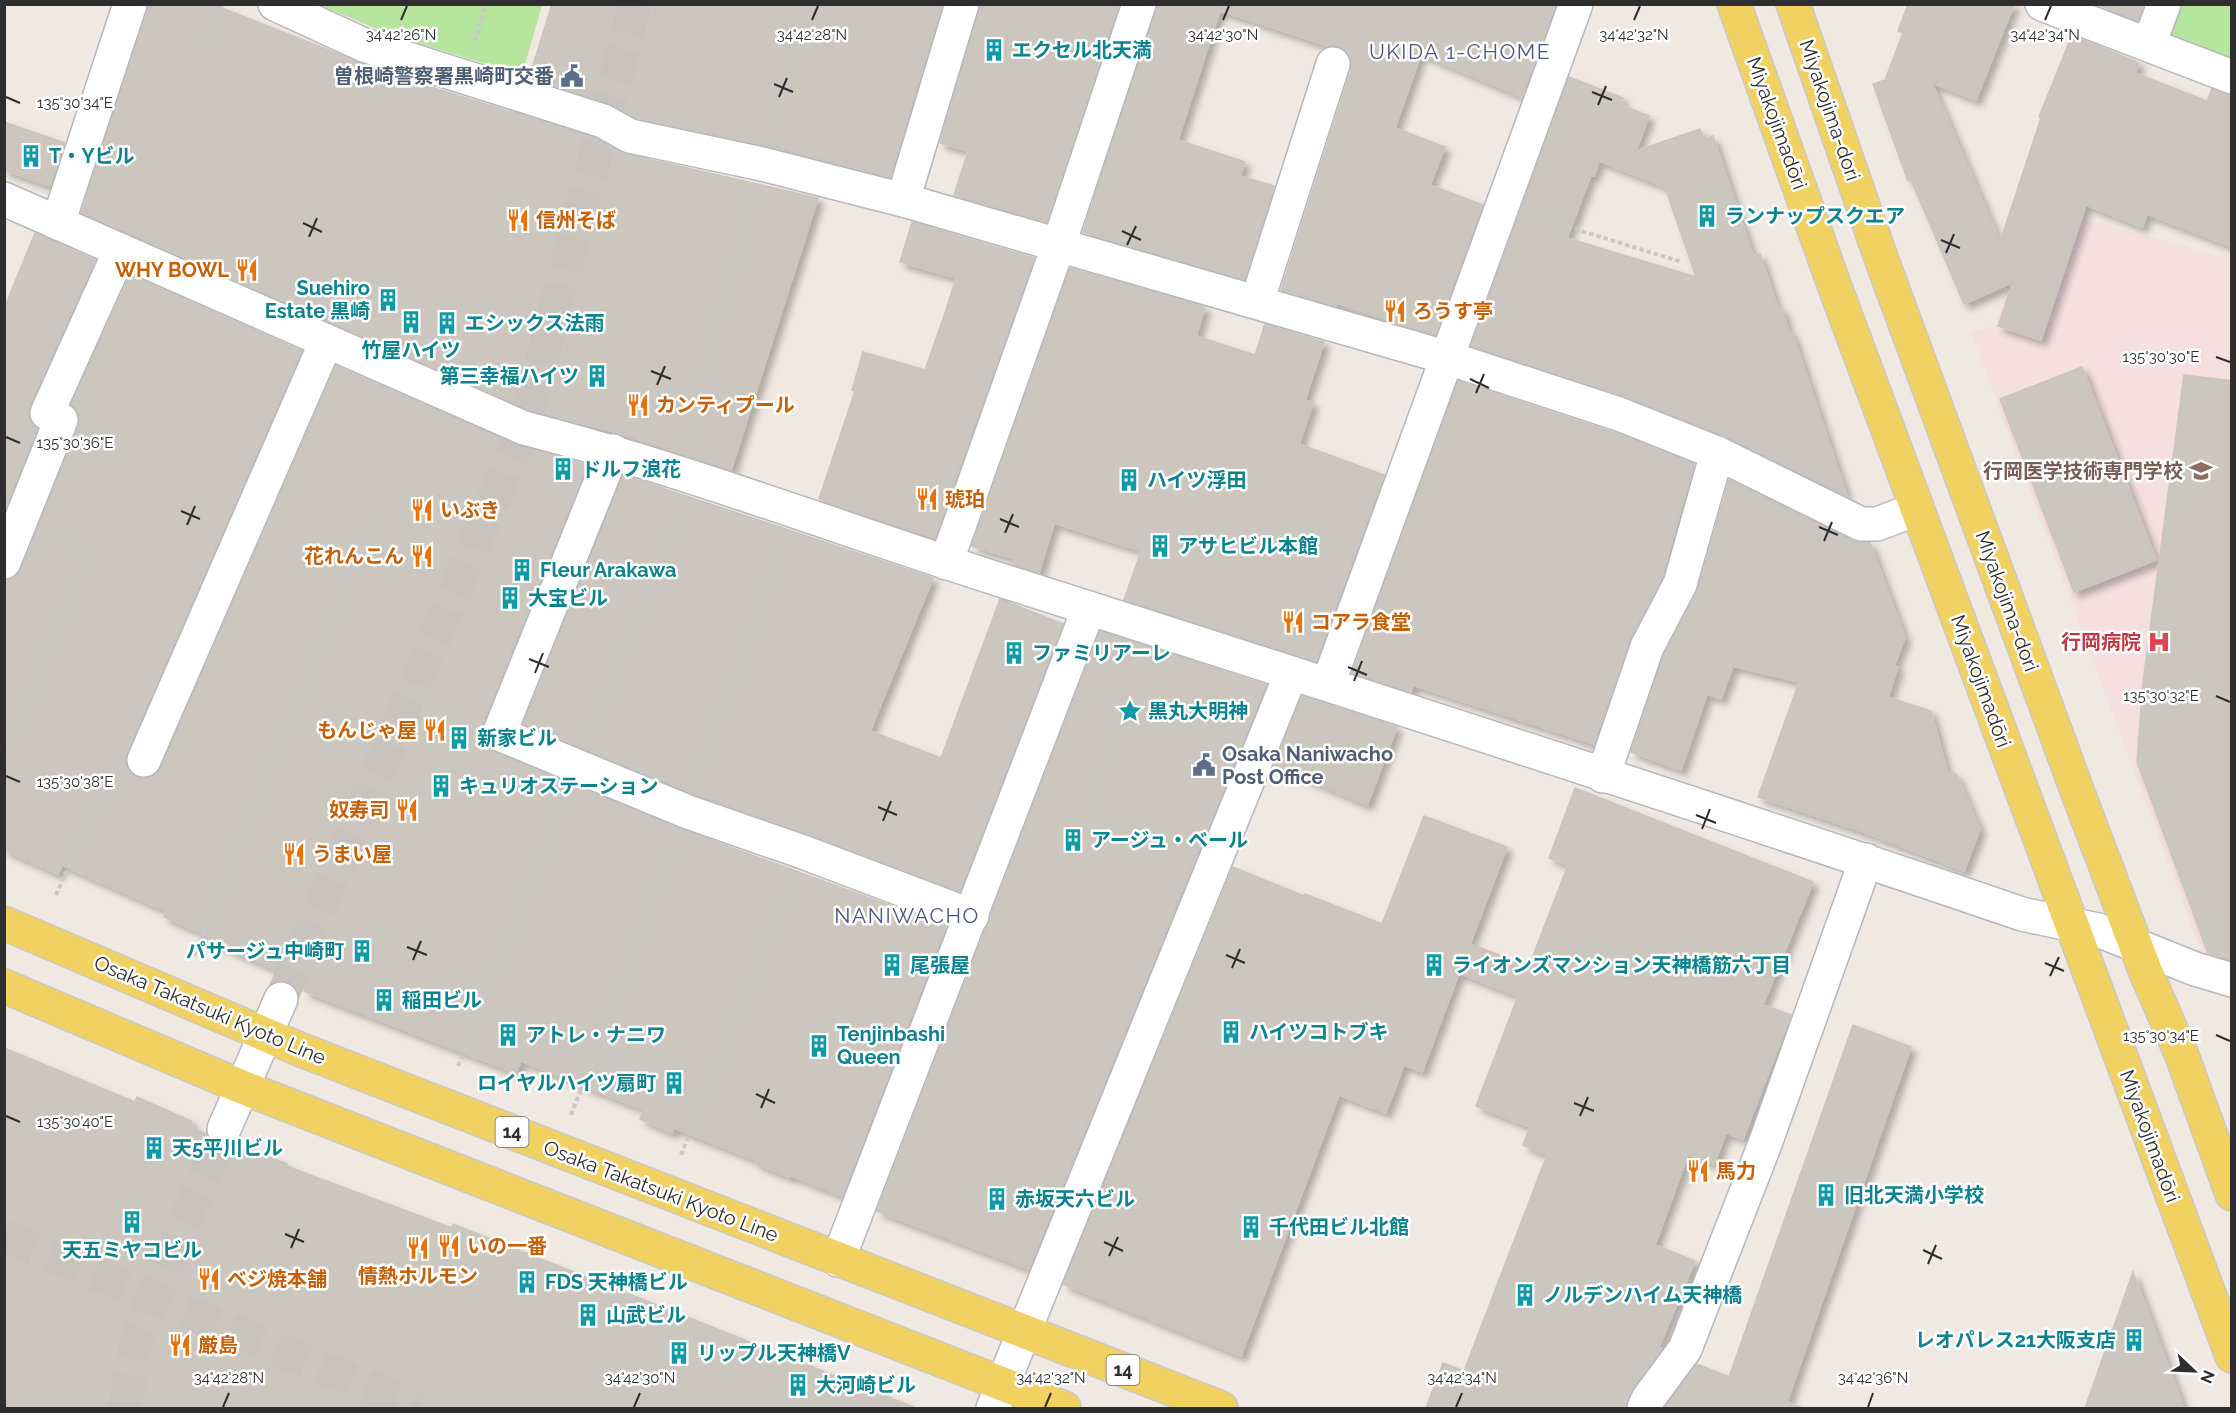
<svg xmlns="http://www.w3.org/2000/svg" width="2236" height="1413" font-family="Raleway,'Noto Sans JP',sans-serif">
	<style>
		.medical { fill: #f5dfe0 }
		.green { fill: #b6e59e }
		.building { fill: #cbc7bf; stroke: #cbc5ba; stroke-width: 1.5; fill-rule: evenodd; filter: url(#shadow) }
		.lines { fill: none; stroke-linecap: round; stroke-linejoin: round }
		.minor-tunnel { stroke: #c8c4bd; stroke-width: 33; stroke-dasharray: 33 16; stroke-linecap: butt }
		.minor-casing { stroke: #b4b7c1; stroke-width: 36 }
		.major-casing { stroke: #c9c9c9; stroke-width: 36 }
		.path { stroke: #c9c9c9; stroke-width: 4; stroke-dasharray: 4.5 3; stroke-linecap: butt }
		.minor { stroke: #fff; stroke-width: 33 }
		.major { stroke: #f2d163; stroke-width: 33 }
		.ticks { fill: none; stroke: #2e2e2e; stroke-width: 2 }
		.labels { text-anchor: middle; stroke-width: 5; stroke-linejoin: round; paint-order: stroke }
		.shield { fill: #fff; stroke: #6d6d6d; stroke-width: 1.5 }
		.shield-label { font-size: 18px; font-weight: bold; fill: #2e2e2e }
		.culture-label { font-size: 20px; font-weight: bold; fill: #0d838f; stroke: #fff; text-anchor: start }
		.service-label { font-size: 20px; font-weight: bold; fill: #4e5e75; stroke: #fff; text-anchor: end }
		.street-label { font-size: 20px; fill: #2e2e2e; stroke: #fff }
		.food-label { font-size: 20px; font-weight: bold; fill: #c56008; stroke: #fff; text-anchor: start }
		.education-label { font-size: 20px; font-weight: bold; fill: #785e54; stroke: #fff; text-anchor: end }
		.health-label { font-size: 20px; font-weight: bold; fill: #be3a42; stroke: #fff; text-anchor: end }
		.neighbourhood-label { font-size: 21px; letter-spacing: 1.5px; fill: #4d5680; stroke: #fff }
		.ticks-label { font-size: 15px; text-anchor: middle; fill: #2e2e2e; stroke: #fff; stroke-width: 5; stroke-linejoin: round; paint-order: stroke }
	</style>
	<defs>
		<filter id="shadow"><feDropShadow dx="5.5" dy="5.5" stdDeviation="3" flood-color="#0004"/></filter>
	</defs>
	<rect width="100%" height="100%" fill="#efe9e1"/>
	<polygon class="medical" points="2038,186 2089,202 2085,220 2231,259 2231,962 2201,952 1971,332 1995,326"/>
	<g class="green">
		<polygon points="320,5 542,4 542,5 522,75 389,34"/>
		<polygon points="2173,5 2231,5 2231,69 2160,38"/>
	</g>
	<g class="building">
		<polygon points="148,4 212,4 392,75 596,138 626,154 818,198 731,470 619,433 530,410 81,213"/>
		<polygon points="552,4 942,4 890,177 767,146 637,118 609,103 529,78"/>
		<polygon points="980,4 1119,4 1047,222 954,195 968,151 940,143"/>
		<polygon points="1157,4 1222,4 1178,140 1245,162 1240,176 1274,186 1245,279 1083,232"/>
		<polygon points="1222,4 1556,4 1522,97 1421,54 1395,128 1445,147 1430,185 1483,205 1435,335 1337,303 1336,306 1281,290 1351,70 1350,53 1338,46 1328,46 1221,11"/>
		<polygon points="1908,4 2014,4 1976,100 1932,83 2000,242 2041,118 2039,117 2072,35 2139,63 2135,73 2207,101 2212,89 2232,95 2232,247 2147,214 2142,227 2086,205 2041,340 1998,326 2013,282 1964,304 1911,180 1908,181 1873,84 1885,80 1903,33 1898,31"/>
		<polygon points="2096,4 2144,4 2138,21"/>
		<path d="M1569,77L1623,98L1621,105L1649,116L1636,151L1700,129L1704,139L1713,136L1753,256L1760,254L1778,309L1782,308L1789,333L1792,332L1847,496L1724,436L1625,396L1471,346ZM1599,161L1665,187L1696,277L1567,238L1591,175L1594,176Z"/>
		<polygon points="4,122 65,143 50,186 4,170"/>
		<polygon points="912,222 1034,258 935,539 819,499 855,391 852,390 863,352 925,370 945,313 956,278 900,262"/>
		<polygon points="35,233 95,260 30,405 28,415 37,429 4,510 4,309"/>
		<polygon points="1070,268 1205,307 1196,336 1255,355 1265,324 1324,342 1305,400 1313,403 1299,444 1384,475 1316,661 1124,600 1141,551 1054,523 1039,573 1013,564 1015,559 972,546"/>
		<polygon points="130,275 302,351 127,753 126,763 129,772 137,777 147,778 156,775 161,767 336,366 517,445 587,465 482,727 481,737 485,746 492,751 681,829 946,926 842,1196 790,1175 789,1177 755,1163 756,1160 674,1128 672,1133 640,1119 644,1110 521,1061 516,1073 304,991 307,983 209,941 211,937 164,917 166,911 62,865 58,874 4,850 4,580 15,577 21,569 78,427 80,417 71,405"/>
		<polygon points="2082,367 2156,560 2074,592 2000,399"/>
		<polygon points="2184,375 2232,381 2232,960 2208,953 2137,762 2143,682"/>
		<polygon points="1458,381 1613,432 1694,464 1662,577 1629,641 1594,744 1413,685 1411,692 1352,673"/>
		<polygon points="623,475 933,578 870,731 941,758 1000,599 1063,624 960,891 695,794 523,724"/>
		<polygon points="1729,480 1853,541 1870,543 1905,638 1894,666 1898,667 1888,697 1931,711 1947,771 1956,774 1980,829 1964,871 1864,832 1758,797 1799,682 1733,666 1721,699 1707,694 1681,770 1631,752 1664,654 1698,589"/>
		<polygon points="1100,631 1266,685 1029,1269 877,1211"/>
		<polygon points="1302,696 1397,727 1367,805 1274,765"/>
		<polygon points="1575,788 1813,882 1763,1005 1791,1015 1743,1139 1726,1133 1714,1164 1688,1155 1655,1245 1695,1261 1659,1347 1662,1349 1633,1388 1626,1408 1426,1408 1443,1363 1464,1371 1547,1155 1523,1145 1530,1127 1476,1106 1518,996 1459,973 1422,1072 1404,1065 1386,1113 1339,1095 1241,1356 1063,1284 1233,867 1304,896 1305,894 1382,924 1424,816 1507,847 1470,944 1529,966 1568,865 1549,858"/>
		<polygon points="1853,1025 1911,1047 1787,1402 1803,1408 1664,1408 1697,1364 1729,1377"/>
		<polygon points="4,1048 135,1102 137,1097 191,1121 194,1129 206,1134 217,1146 233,1145 245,1150 246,1147 287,1164 286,1166 452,1228 453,1224 916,1408 4,1408"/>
		<polygon points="2133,1272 2184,1408 2085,1408"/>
	</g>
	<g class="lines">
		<g class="minor-tunnel">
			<polyline points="281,999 524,428 635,4"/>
			<polyline points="4,1236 419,1408"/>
			<polyline points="125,1408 138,1332 224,1129"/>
		</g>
		<g class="minor-casing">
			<g id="minor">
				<polyline points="275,4 364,45 603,121 630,136 762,164 903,200 1445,357 1619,414 1717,453 1861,524 1877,524 1917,509"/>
				<polyline points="2042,4 2232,77"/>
				<polyline points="2149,44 2164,4"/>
				<path d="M4,199L524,428C688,470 846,531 1007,582C1346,690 1685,799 2022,914L2098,930L2195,969L2232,980"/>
				<polyline points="903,200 962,4"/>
				<polyline points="58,223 130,4"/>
				<polyline points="1257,302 1333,64"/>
				<polyline points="613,451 499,734 688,812 803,852 972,916"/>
				<polyline points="4,562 61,420 47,413 120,251"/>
				<polyline points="946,563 1059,244 1139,4"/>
				<polyline points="1328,684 1576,4"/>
				<polyline points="144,760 326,342"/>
				<polyline points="1603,776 1647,647 1680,584 1717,453"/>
				<polyline points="224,1129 281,999"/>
				<polyline points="838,1260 1089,608"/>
				<polyline points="993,1408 1291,674"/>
				<polyline points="1644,1408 1648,1399 1685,1349 1765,1144 1866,860"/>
			</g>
		</g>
		<g class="major-casing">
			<g id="major">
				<polyline points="1734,4 1832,279 2232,1356"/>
				<polyline points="1793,4 1880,255 2078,793 2145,970 2181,1053 2232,1194"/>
				<polyline points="4,923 299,1049 1221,1408"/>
				<polyline points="4,986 242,1087 1064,1408"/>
			</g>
		</g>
		<g class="path">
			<polyline points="475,41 486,4"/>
			<polyline points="206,44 222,4"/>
			<polyline points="773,128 809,4"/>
			<polyline points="1539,218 1682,262"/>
			<polyline points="688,437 752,201"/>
			<polyline points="409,698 464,720"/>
			<polyline points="592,733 678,513"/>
			<polyline points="4,755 92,550 55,535"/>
			<polyline points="700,776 781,545"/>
			<polyline points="1088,809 1126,711 1094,698"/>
			<polyline points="56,895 109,774"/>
			<polyline points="194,956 373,524"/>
			<polyline points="458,1066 565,801"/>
			<polyline points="571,1115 674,848"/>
			<polyline points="681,1155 789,886"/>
		</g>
		<use href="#minor" class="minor"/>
		<use href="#major" class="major"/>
	</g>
	<path class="ticks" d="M401,20L407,6M812,20L818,6M1223,20L1229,6M1634,20L1640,6M2045,20L2051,6M774,84L793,92M1592,92L1612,100M6,97L20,103M779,97L787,78M1598,105L1606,86M303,223L322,232M1122,231L1141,240M309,237L317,218M1941,240L1960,248M1127,245L1136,226M1946,253L1954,234M2216,357L2230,362M651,371L671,379M1470,379L1489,388M657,385L665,366M1476,393L1484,374M6,437L20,443M181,511L200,519M1000,519L1019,527M187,525L195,506M1819,527L1838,535M1005,533L1013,514M1824,541L1832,522M529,659L549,667M1348,667L1367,675M535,673L543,653M1354,681L1362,661M2216,696L2230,702M6,776L20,782M878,807L897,815M1696,815L1716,823M883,821L891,801M1702,829L1710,809M407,947L427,955M1226,955L1245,963M413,960L421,941M2045,963L2064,971M1232,968L1240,949M2050,976L2059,957M2216,1035L2230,1041M756,1094L775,1103M1574,1103L1594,1111M761,1108L769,1089M6,1116L20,1122M1580,1116L1588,1097M285,1234L304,1242M1104,1242L1123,1251M291,1248L299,1229M1923,1250L1942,1259M1109,1256L1118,1237M1928,1264L1936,1245M223,1407L229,1393M634,1407L640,1393M1045,1407L1051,1393M1456,1407L1462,1393M1868,1407L1873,1393"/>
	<defs>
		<g id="building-bare" transform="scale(1.8)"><path d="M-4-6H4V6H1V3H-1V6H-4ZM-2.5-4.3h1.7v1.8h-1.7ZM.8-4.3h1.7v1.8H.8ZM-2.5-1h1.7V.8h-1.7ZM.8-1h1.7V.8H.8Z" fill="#0f9aa8" stroke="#fff" stroke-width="2.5" paint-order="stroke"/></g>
		<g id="civic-bare" transform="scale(1.8)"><path d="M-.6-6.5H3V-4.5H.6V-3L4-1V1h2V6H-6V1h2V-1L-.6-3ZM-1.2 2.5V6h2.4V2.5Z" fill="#5c6f8a" stroke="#fff" stroke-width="2.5" paint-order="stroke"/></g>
		<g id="restaurant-bare" transform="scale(1.8)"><path d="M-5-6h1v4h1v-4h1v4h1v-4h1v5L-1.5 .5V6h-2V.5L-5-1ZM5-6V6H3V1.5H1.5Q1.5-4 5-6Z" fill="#e8710a" stroke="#fff" stroke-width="2.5" paint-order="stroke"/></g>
		<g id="university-bare" transform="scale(1.8)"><path d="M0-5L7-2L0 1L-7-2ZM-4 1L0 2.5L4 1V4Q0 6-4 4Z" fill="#8d6e63" stroke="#fff" stroke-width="2.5" paint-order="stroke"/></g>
		<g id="hospital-bare" transform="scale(1.8)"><path d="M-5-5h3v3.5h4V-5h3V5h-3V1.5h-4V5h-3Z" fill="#e0444e" stroke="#fff" stroke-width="2.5" paint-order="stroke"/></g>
		<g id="sight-bare" transform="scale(1.8)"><path d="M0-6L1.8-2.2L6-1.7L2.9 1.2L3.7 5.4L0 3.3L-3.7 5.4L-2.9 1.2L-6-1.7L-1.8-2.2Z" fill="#0f9aa8" stroke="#fff" stroke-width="2.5" paint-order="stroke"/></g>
	</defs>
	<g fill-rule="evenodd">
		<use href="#building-bare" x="994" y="50"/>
		<use href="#civic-bare" x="572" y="76"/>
		<use href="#building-bare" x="31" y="156"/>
		<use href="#building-bare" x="1707" y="216"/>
		<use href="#restaurant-bare" x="518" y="220"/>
		<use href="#restaurant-bare" x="247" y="270"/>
		<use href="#building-bare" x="388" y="300"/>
		<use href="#restaurant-bare" x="1395" y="311"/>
		<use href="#building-bare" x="411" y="322"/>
		<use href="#building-bare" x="447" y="323"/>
		<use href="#building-bare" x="597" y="376"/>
		<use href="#restaurant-bare" x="638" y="405"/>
		<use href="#building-bare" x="563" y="469"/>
		<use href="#university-bare" x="2201" y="471"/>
		<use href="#building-bare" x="1129" y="480"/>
		<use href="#restaurant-bare" x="927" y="499"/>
		<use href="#restaurant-bare" x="422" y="510"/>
		<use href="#building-bare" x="1160" y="546"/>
		<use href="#restaurant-bare" x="422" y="556"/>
		<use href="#building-bare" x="522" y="570"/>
		<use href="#building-bare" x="510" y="598"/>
		<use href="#restaurant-bare" x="1293" y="622"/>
		<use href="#hospital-bare" x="2159" y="642"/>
		<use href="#building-bare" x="1014" y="653"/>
		<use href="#sight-bare" x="1130" y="711"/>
		<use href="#restaurant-bare" x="435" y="730"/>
		<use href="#building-bare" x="459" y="738"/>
		<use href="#civic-bare" x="1204" y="765"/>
		<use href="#building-bare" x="441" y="786"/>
		<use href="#restaurant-bare" x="407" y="810"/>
		<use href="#building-bare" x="1073" y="840"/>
		<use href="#restaurant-bare" x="294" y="854"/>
		<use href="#building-bare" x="362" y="951"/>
		<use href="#building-bare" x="892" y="965"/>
		<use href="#building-bare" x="1434" y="965"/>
		<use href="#building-bare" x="384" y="1000"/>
		<use href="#building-bare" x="1231" y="1032"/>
		<use href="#building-bare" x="508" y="1035"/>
		<use href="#building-bare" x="819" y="1046"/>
		<use href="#building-bare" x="674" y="1083"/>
		<use href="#building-bare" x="154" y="1148"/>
		<use href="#restaurant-bare" x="1698" y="1171"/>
		<use href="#building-bare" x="1826" y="1195"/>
		<use href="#building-bare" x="997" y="1199"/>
		<use href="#building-bare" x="132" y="1222"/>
		<use href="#building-bare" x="1251" y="1227"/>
		<use href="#restaurant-bare" x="449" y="1246"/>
		<use href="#restaurant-bare" x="418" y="1248"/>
		<use href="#restaurant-bare" x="209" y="1279"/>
		<use href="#building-bare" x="527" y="1282"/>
		<use href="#building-bare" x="1525" y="1295"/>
		<use href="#building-bare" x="588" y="1315"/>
		<use href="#building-bare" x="2134" y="1340"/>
		<use href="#restaurant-bare" x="180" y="1345"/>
		<use href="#building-bare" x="679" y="1353"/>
		<use href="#building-bare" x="798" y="1385"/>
	</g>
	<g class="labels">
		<g class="shield">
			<rect x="495.5" y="1117" width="33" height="30" rx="4.5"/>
			<rect x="1106.5" y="1355" width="33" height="30" rx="4.5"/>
		</g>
		<g class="shield-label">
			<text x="512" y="1138">14</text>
			<text x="1123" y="1376">14</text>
		</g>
		<g class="culture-label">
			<text x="1012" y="57">エクセル北天満</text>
			<text x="49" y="163">T・Yビル</text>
			<text x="1725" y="223">ランナップスクエア</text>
			<text x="370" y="295" text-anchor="end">Suehiro<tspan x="370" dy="23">Estate 黒崎</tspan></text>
			<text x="465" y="330">エシックス法雨</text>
			<text x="411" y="357" text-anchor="middle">竹屋ハイツ</text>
			<text x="579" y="383" text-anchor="end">第三幸福ハイツ</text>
			<text x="581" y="476">ドルフ浪花</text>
			<text x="1147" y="487">ハイツ浮田</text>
			<text x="1178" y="553">アサヒビル本館</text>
			<text x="540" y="577">Fleur Arakawa</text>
			<text x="528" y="605">大宝ビル</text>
			<text x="1032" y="660">ファミリアーレ</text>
			<text x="1148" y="718">黒丸大明神</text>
			<text x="477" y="745">新家ビル</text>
			<text x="459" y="793">キュリオステーション</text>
			<text x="1091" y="847">アージュ・ベール</text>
			<text x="344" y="958" text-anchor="end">パサージュ中崎町</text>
			<text x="910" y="972">尾張屋</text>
			<text x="1452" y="972">ライオンズマンション天神橋筋六丁目</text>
			<text x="402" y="1007">稲田ビル</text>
			<text x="1249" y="1039">ハイツコトブキ</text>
			<text x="837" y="1041">Tenjinbashi<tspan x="837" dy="23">Queen</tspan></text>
			<text x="526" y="1042">アトレ・ナニワ</text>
			<text x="656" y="1090" text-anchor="end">ロイヤルハイツ扇町</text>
			<text x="172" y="1155">天5平川ビル</text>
			<text x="1844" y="1202">旧北天満小学校</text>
			<text x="1015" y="1206">赤坂天六ビル</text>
			<text x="1269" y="1234">千代田ビル北館</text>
			<text x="132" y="1257" text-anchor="middle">天五ミヤコビル</text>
			<text x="545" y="1289">FDS 天神橋ビル</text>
			<text x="1543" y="1302">ノルデンハイム天神橋</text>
			<text x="606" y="1322">山武ビル</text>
			<text x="2116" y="1347" text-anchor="end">レオパレス21大阪支店</text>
			<text x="697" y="1360">リップル天神橋V</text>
			<text x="816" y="1392">大河崎ビル</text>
		</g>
		<g class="service-label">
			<text x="554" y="83">曽根崎警察署黒崎町交番</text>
			<text x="1222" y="761" text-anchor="start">Osaka Naniwacho<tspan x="1222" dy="23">Post Office</tspan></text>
		</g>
		<g class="street-label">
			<text transform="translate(1830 110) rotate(71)" y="7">Miyakojima-dori</text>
			<text transform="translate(1777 123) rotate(70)" y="7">Miyakojimadōri</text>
			<text transform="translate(2007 601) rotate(70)" y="7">Miyakojima-dori</text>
			<text transform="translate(1981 681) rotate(70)" y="7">Miyakojimadōri</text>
			<text transform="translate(210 1010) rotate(23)" y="7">Osaka Takatsuki Kyoto Line</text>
			<text transform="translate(2150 1136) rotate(70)" y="7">Miyakojimadōri</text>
			<text transform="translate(661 1191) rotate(21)" y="7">Osaka Takatsuki Kyoto Line</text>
		</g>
		<g class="food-label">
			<text x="536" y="227">信州そば</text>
			<text x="229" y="277" text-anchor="end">WHY BOWL</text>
			<text x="1413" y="318">ろうす亭</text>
			<text x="656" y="412">カンティプール</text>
			<text x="945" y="506">琥珀</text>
			<text x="440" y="517">いぶき</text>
			<text x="404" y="563" text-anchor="end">花れんこん</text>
			<text x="1311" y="629">コアラ食堂</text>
			<text x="417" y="737" text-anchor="end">もんじゃ屋</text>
			<text x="389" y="817" text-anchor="end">奴寿司</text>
			<text x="312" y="861">うまい屋</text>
			<text x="1716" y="1178">馬力</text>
			<text x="467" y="1253">いの一番</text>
			<text x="418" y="1283" text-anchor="middle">情熱ホルモン</text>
			<text x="227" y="1286">ベジ焼本舗</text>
			<text x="198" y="1352">厳島</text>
		</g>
		<g class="education-label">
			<text x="2183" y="478">行岡医学技術専門学校</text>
		</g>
		<g class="health-label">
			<text x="2141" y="649">行岡病院</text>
		</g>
		<g class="neighbourhood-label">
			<text x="1460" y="59">UKIDA 1-CHOME</text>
			<text x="907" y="923">NANIWACHO</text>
		</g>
	</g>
	<g class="ticks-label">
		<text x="401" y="40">34°42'26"N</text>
		<text x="812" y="40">34°42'28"N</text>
		<text x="1223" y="40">34°42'30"N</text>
		<text x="1634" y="40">34°42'32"N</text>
		<text x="2045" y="40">34°42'34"N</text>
		<text x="75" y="108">135°30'34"E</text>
		<text x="2161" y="362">135°30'30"E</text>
		<text x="75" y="448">135°30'36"E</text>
		<text x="2161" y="701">135°30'32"E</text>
		<text x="75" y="787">135°30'38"E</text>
		<text x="2161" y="1041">135°30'34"E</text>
		<text x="75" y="1127">135°30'40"E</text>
		<text x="229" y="1383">34°42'28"N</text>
		<text x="640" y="1383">34°42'30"N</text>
		<text x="1051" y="1383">34°42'32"N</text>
		<text x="1462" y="1383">34°42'34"N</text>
		<text x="1873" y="1383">34°42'36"N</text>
	</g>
	<rect width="2236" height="1413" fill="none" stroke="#2e2e2e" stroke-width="12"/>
	<g transform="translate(2194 1371) rotate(113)" stroke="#ffffff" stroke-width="4.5" paint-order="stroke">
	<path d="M0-4.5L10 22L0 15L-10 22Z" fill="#2e2e2e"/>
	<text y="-9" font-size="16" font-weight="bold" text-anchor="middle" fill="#2e2e2e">N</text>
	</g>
</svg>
